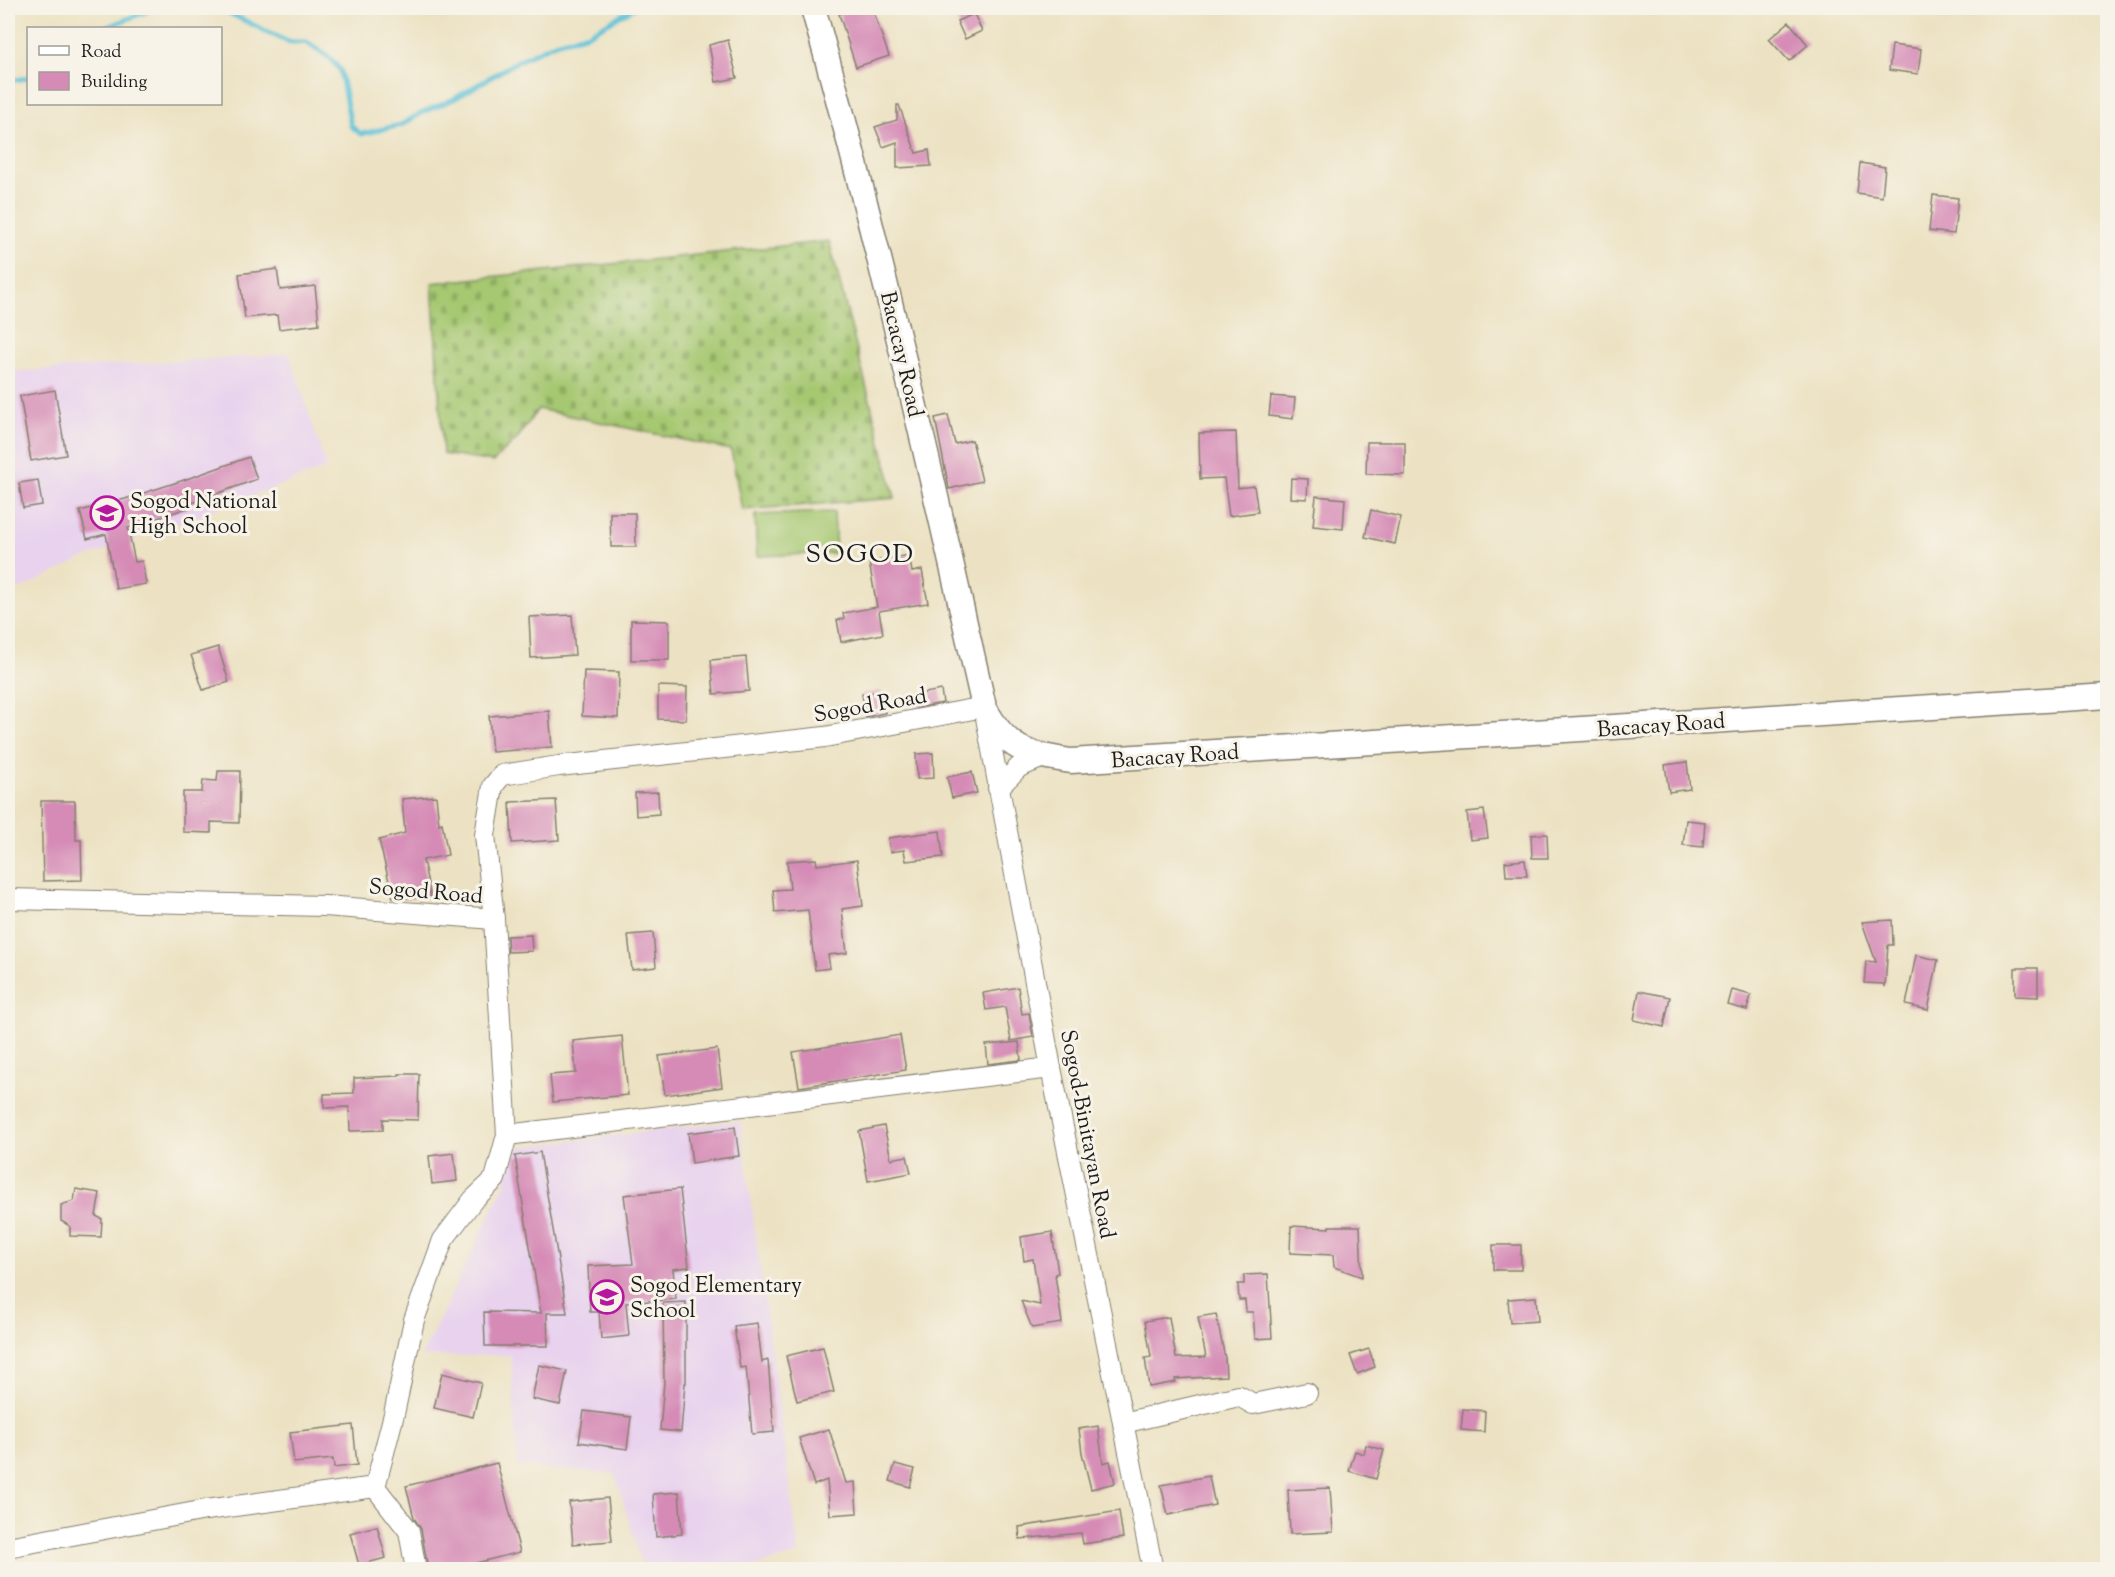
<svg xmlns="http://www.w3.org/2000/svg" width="2115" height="1577" font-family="'Sorts Mill Goudy',serif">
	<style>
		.built { fill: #e8d2ee }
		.grass { fill: #a6c871; stroke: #617246; stroke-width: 1.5 }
		.cemetery { fill: url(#cemetery-stones); stroke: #617246; stroke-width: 1.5 }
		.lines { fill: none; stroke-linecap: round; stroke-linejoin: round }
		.stream { stroke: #57bfd4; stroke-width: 5 }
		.building { fill: #d58bb6 }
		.minor-casing { stroke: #847f70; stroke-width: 22 }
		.major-casing { stroke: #847f70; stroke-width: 27 }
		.minor { stroke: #fff; stroke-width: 20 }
		.major { stroke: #fff; stroke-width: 24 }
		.labels { text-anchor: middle; stroke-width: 6; stroke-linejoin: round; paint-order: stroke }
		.street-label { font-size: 22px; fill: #1c1c1c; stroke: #f7f3e8 }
		.poi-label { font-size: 22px; fill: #1c1c1c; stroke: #f7f3e8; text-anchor: start }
		.quarter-label { font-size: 26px; letter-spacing: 1.5px; fill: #1c1c1c; stroke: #f7f3e8 }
	</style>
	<defs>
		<pattern id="cemetery-stones" width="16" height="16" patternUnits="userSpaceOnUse" patternTransform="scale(1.5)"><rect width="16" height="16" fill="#a6c871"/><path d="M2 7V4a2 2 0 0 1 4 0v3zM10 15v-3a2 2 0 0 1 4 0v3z" fill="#8eab61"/></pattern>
	</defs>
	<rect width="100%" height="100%" fill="#f7f3e8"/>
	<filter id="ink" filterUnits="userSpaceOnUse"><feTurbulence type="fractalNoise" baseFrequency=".0167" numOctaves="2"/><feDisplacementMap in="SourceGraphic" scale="12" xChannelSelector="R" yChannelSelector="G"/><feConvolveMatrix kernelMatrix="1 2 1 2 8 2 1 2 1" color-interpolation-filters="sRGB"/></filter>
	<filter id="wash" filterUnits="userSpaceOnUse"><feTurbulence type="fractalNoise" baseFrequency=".008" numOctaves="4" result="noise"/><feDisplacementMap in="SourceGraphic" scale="24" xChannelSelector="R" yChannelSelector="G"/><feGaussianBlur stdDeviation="1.35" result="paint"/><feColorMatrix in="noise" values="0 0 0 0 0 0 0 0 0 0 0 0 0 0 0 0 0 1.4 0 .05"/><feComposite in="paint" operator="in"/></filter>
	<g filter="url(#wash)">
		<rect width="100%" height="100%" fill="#ece2c3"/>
		<g class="built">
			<polygon points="289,354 327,468 84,558 8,595 8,372"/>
			<polygon points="740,1121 799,1554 744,1569 643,1569 615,1474 517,1466 511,1355 421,1357 505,1184 509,1148"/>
		</g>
		<polygon class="grass" points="834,512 836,553 757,556 755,515"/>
		<polygon class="cemetery" points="829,241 895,498 742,510 731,450 538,409 517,439 493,462 443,454 432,283"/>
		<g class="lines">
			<g class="stream">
				<polyline points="219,8 288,42 306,42 330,58 340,70 351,126 361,134 401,125 423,112 454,99 518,61 555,43 588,34 634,8"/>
				<polyline points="104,28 156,8"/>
				<polyline points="8,81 28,78"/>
			</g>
		</g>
		<g id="blocks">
			<g class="building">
				<polygon points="859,8 872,8 889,56 856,67 839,14"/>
				<polygon points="974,14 982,31 965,39 957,21"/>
				<polygon points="1789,22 1808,45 1789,61 1769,39"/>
				<polygon points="728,40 737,78 716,82 709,45"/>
				<polygon points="1892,45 1921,49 1918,74 1889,70"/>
				<polygon points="897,105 899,105 916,153 929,150 931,166 897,168 897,142 883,147 875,127 897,120"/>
				<polygon points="1860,163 1885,167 1882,197 1857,193"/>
				<polygon points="1933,195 1958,198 1954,234 1929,231"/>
				<polygon points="277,269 280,290 315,286 319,324 279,329 277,315 245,318 239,274"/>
				<polygon points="55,390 66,455 31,461 20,396"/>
				<polygon points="1271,396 1295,398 1293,419 1269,416"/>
				<polygon points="948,415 955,444 972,440 982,481 949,489 935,418"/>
				<polygon points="1236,432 1238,488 1254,486 1258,512 1229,516 1224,478 1200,479 1199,433"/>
				<polygon points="1367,442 1405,442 1405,475 1366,474"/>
				<polygon points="249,457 257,479 189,504 190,507 128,528 135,562 142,561 146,584 116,589 106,534 87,539 80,511 125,499 181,481"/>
				<polygon points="1291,478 1308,479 1307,499 1290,498"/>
				<polygon points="38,480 42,505 23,508 19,483"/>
				<polygon points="1316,496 1345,499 1343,529 1313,526"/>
				<polygon points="1371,510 1401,517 1395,544 1365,537"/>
				<polygon points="610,513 635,513 636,547 611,547"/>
				<polygon points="909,555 912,572 922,570 928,603 879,611 883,634 841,642 837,620 844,619 843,613 877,607 869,562"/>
				<polygon points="572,615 575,655 531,658 529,617"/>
				<polygon points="631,620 669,621 669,660 631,660"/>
				<polygon points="218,647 229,682 203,690 191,655"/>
				<polygon points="746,657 749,691 714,694 711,660"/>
				<polygon points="584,671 619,672 618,718 582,716"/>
				<polygon points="658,686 687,687 686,720 658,719"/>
				<polygon points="941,690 943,703 916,708 913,695"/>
				<polygon points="881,691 885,713 866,717 862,694"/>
				<polygon points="549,711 552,747 492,752 489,716"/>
				<polygon points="933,753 934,778 917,779 916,754"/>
				<polygon points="1687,762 1690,789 1669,792 1665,765"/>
				<polygon points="218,771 240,771 239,823 211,822 211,833 183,832 183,792 202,792 203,780 217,781"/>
				<polygon points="972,772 977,793 952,798 947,777"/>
				<polygon points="658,792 659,814 636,816 635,793"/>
				<polygon points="436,796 439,824 442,823 448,855 423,860 431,898 393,898 379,840 405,833 402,799"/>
				<polygon points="556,800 559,840 512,843 510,802"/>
				<polygon points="41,801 75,801 76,840 81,840 82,880 43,881"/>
				<polygon points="1484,810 1488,838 1470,840 1467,812"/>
				<polygon points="1686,820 1705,822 1703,847 1683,845"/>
				<polygon points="940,831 943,857 906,861 904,850 890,852 888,838"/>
				<polygon points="1547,834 1548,858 1532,858 1531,835"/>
				<polygon points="816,859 817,865 857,860 863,906 842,909 847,953 828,955 830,968 815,970 808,910 775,913 773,890 790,889 787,861"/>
				<polygon points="1525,860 1527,876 1506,876 1505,862"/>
				<polygon points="1892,920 1893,945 1888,945 1885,987 1884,984 1864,983 1866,961 1876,962 1862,922"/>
				<polygon points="653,933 656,967 632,970 628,935"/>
				<polygon points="531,935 532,951 508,952 507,936"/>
				<polygon points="1916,955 1938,960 1928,1010 1906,1005"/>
				<polygon points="2015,968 2038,968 2038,997 2015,996"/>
				<polygon points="1018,987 1022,1014 1029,1013 1033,1037 1011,1041 1005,1007 986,1010 983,993"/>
				<polygon points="1732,990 1751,995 1747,1010 1728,1005"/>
				<polygon points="1639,991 1670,997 1664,1027 1634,1020"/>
				<polygon points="900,1035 906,1070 799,1087 793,1052"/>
				<polygon points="622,1036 628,1095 553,1102 550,1075 576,1073 573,1041"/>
				<polygon points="1019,1042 1021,1060 988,1064 986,1045"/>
				<polygon points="717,1049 722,1087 665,1095 659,1056"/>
				<polygon points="399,1074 419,1074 418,1120 383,1119 383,1130 350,1131 349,1107 324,1108 324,1094 354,1093 354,1078 399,1076"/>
				<polygon points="884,1126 891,1159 907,1156 911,1173 868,1181 859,1131"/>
				<polygon points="735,1127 739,1156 692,1163 688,1133"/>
				<polygon points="540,1152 567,1313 547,1313 548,1346 485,1346 484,1312 541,1313 515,1156"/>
				<polygon points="454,1153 457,1181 432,1184 429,1156"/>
				<polygon points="76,1189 100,1193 96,1216 102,1219 101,1237 70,1236 70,1226 61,1221 61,1205 74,1201"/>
				<polygon points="680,1189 689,1267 673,1269 676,1299 626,1303 629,1336 601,1339 599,1312 590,1312 588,1266 633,1264 624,1195"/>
				<polygon points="1291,1226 1329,1228 1329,1226 1360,1226 1362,1277 1334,1267 1333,1255 1290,1253"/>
				<polygon points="1052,1232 1058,1273 1055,1274 1062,1323 1032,1328 1021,1301 1040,1305 1033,1259 1024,1261 1021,1237"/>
				<rect x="1493" y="1245" width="28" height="25"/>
				<polygon points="1268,1274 1272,1338 1255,1339 1253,1312 1246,1312 1245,1300 1239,1300 1238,1284 1244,1284 1244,1275"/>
				<polygon points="1536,1297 1538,1321 1510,1323 1508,1299"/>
				<polygon points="686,1302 686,1383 685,1383 681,1432 660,1430 664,1382 663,1303"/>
				<polygon points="1216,1314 1225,1358 1226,1376 1175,1379 1176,1382 1149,1387 1145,1358 1151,1357 1145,1321 1169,1317 1176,1358 1206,1357 1198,1317"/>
				<polygon points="757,1323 762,1362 768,1360 774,1432 752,1434 746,1367 740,1368 734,1326"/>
				<polygon points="823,1347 834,1392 797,1401 786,1356"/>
				<polygon points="1369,1349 1375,1367 1357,1374 1350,1355"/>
				<polygon points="539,1365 567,1371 560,1405 532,1399"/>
				<polygon points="442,1373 481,1383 473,1417 434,1408"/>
				<polygon points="1463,1409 1485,1411 1484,1432 1461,1430"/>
				<polygon points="584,1411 631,1417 627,1449 579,1442"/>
				<polygon points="353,1425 357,1465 334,1468 333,1459 294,1463 290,1432"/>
				<polygon points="1098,1426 1103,1463 1110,1461 1115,1483 1091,1489 1082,1453 1079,1429"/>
				<polygon points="829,1429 846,1483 855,1482 857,1513 830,1515 827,1480 814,1485 799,1438"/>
				<polygon points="1366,1445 1384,1450 1376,1479 1349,1471 1355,1451 1364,1454"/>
				<polygon points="497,1463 520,1552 452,1569 428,1569 421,1529 414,1518 406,1486"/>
				<polygon points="895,1464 915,1469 910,1487 890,1481"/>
				<polygon points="1209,1476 1215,1505 1168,1515 1161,1485"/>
				<polygon points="1330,1488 1333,1532 1290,1534 1288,1490"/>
				<polygon points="679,1492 682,1534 656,1537 653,1494"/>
				<polygon points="608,1498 612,1541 573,1544 569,1502"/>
				<polygon points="1119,1511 1123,1538 1083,1544 1081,1533 1020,1539 1019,1527"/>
				<polygon points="377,1526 386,1558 359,1565 350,1533"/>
			</g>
		</g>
	</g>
	<g filter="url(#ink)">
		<use href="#blocks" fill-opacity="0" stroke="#847f70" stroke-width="1.5"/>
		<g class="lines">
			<g class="minor-casing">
				<g id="minor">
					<polyline points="998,788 1019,767 1043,757"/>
					<polyline points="8,899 325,906 494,919 485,835 493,786 502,775 559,766 825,737 984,707 1051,1068 1153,1570"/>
					<polyline points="507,1135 1051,1068"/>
					<polyline points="1123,1423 1239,1396 1253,1404 1307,1393"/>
					<polyline points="375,1487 409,1531 416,1570"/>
					<polyline points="8,1547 206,1510 375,1487 394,1414 414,1320 443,1240 473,1200 495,1179 507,1135 494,919"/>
				</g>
			</g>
			<g class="major-casing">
				<path id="major" d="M813,8C878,239 931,473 984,707C1007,750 1025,754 1071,761L2108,696"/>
			</g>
			<use href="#minor" class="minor"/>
			<use href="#major" class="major"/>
		</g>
	</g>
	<defs>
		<g id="school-ring" transform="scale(1.725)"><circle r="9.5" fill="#f7f3e8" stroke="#b5179e" stroke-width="1.5"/><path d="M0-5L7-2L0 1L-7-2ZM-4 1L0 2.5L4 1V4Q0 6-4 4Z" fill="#b5179e"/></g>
	</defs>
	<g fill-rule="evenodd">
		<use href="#school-ring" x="107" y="513"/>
		<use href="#school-ring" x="607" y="1297"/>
	</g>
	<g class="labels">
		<g class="street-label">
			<text transform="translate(903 354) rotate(77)" y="8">Bacacay Road</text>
			<text transform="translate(870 704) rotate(-10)" y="8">Sogod Road</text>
			<text transform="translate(1661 724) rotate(-4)" y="8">Bacacay Road</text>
			<text transform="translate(1175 755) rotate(-4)" y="8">Bacacay Road</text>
			<text transform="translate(426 890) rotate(5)" y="8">Sogod Road</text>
			<text transform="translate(1089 1134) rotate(79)" y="8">Sogod-Binitayan Road</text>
		</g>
		<g class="poi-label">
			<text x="130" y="508">Sogod National<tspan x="130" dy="25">High School</tspan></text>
			<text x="630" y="1292">Sogod Elementary<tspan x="630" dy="25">School</tspan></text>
		</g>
		<g class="quarter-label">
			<text x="860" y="562">SOGOD</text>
		</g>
	</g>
	<rect width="2115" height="1577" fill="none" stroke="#f7f3e8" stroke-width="30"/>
	<rect x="27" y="27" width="195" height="78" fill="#f7f3e8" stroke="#9f9d96" stroke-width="1.5"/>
	<rect x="39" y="46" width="30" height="9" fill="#ffffff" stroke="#9f9d96" stroke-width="1.5"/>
	<text x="81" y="57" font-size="18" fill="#1c1c1c">Road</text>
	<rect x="39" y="72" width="30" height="18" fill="#d58bb6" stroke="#9f9d96" stroke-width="1.5"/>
	<text x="81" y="87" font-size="18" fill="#1c1c1c">Building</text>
</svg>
